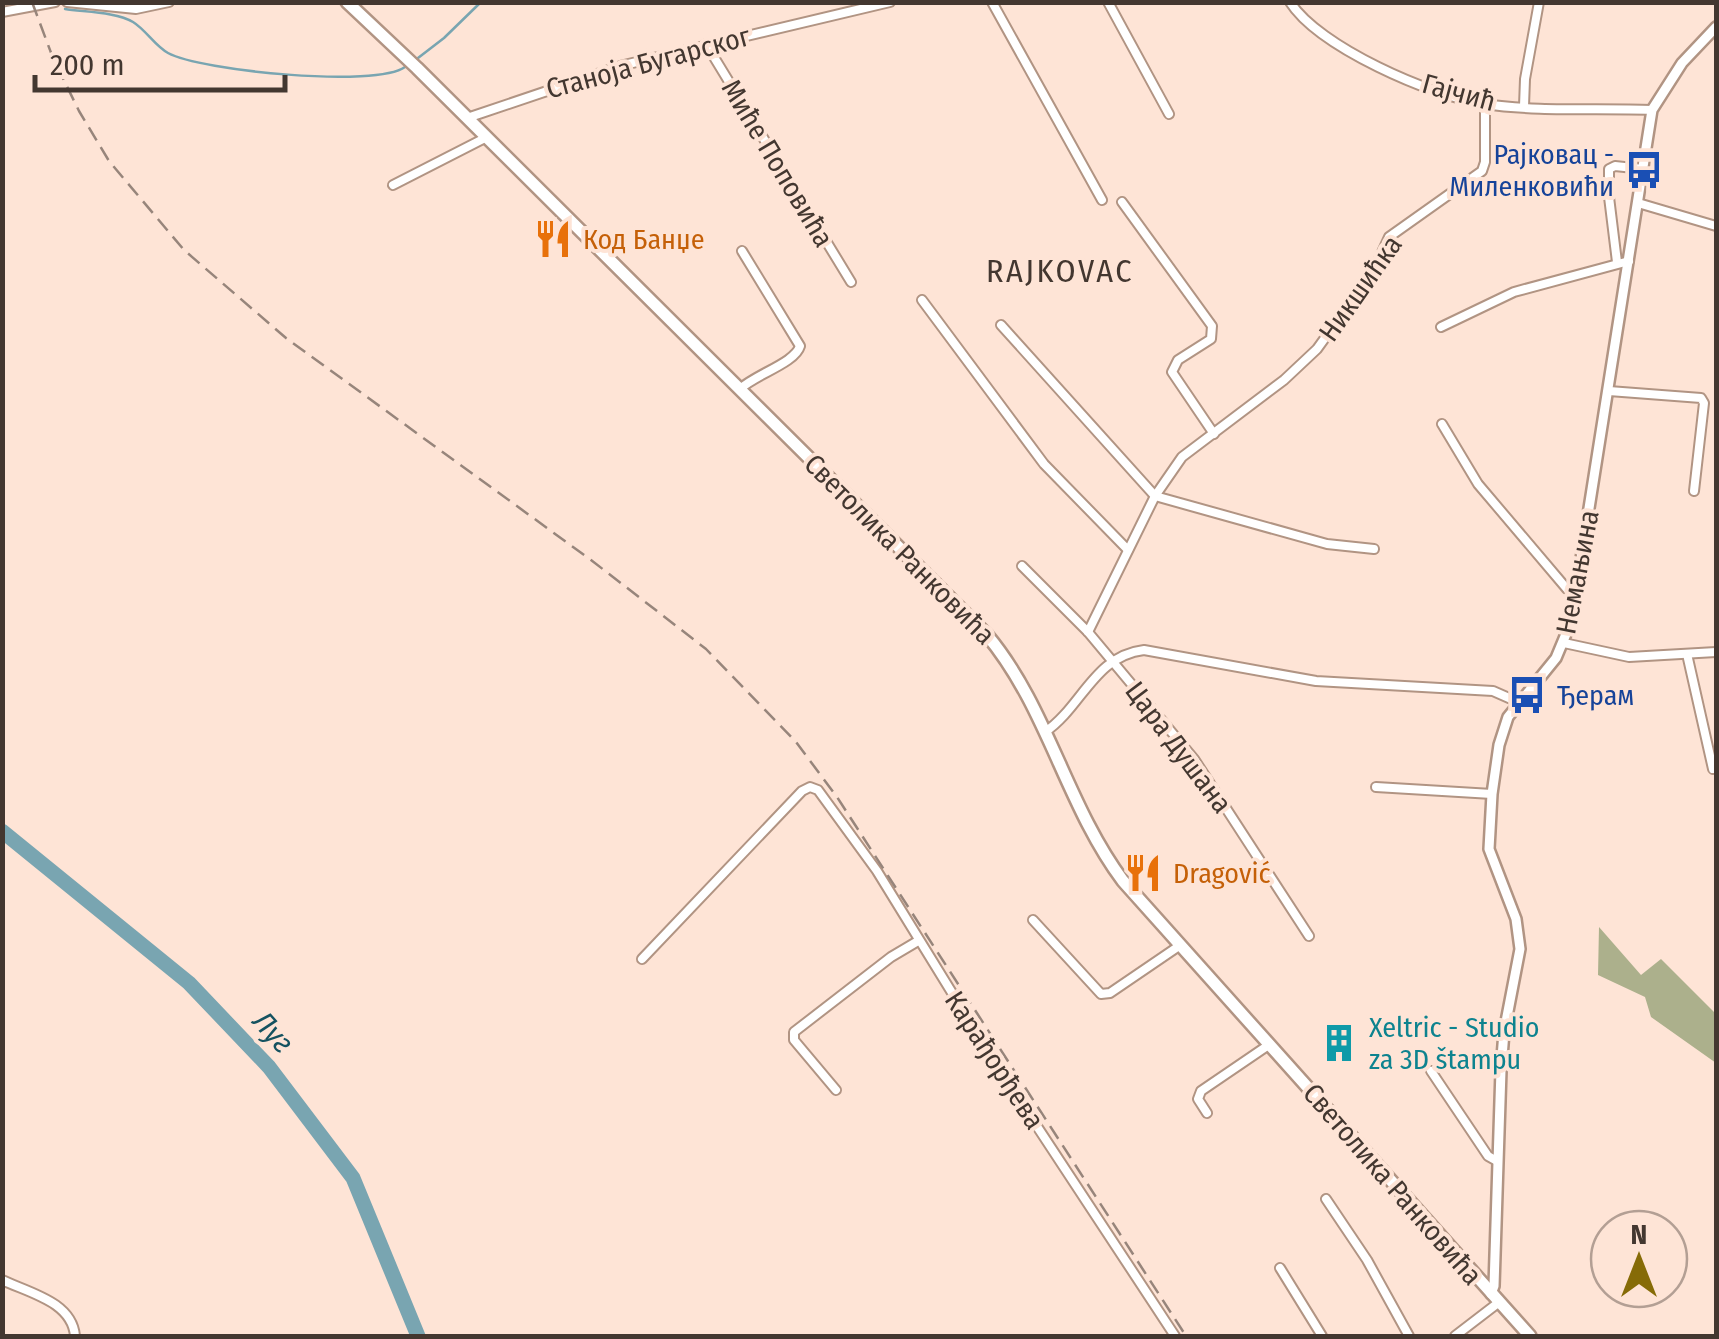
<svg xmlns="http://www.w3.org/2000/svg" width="1719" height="1339" font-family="'Fira Sans Condensed',sans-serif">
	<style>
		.forest { fill: #acb08c }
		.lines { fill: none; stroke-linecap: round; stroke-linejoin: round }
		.stream { stroke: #79a5b1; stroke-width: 2.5 }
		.river { stroke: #79a5b1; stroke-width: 15 }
		.minor-casing { stroke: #b19483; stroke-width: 12 }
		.tertiary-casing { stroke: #b19483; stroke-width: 14 }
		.primary-casing { stroke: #b19483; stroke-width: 16 }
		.minor { stroke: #fff; stroke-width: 8 }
		.tertiary { stroke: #fff; stroke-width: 9 }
		.primary { stroke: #fff; stroke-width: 11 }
		.rail { stroke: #97857b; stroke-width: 2.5; stroke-dasharray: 15 8; stroke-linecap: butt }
		.labels { text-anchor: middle; stroke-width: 8; stroke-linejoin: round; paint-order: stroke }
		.street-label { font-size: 28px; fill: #433730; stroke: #fee4d6 }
		.transit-label { font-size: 28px; fill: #164399; stroke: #fee4d6; text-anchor: end }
		.food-label { font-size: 28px; fill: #c56008; stroke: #fee4d6; text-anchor: start }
		.culture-label { font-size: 28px; fill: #0d838f; stroke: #fee4d6; text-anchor: start }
		.water-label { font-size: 30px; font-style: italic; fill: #155260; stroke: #fee4d6 }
		.quarter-label { font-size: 32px; letter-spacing: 2.5px; fill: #433730; stroke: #fee4d6 }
	</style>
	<rect width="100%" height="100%" fill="#fee4d6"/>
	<polygon class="forest" points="1599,927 1641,975 1661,959 1716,1014 1716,1063 1651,1017 1645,997 1598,975"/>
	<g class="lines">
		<g class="stream">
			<path d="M65,9C84,12 117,12 133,22C146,30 155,46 168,53C201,71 376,88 405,67"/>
			<polyline points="418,58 444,38 481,2"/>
		</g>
		<polyline class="river" points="2,831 189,983 269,1067 353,1178 418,1336"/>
		<g class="minor-casing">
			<g id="minor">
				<polyline points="67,2 136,9 169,2"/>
				<polyline points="992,2 1102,200"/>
				<polyline points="1108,2 1169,114"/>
				<path d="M1290,2C1319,47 1431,96 1484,104C1539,112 1597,108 1652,110"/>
				<polyline points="2,12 55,2"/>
				<polyline points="706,44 851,282"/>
				<polyline points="1524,106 1525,79 1539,2"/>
				<polyline points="467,118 624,65 890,2"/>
				<polyline points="393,185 485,138"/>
				<polyline points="1122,202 1212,326 1211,339 1178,360 1172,372 1214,434"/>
				<polyline points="1638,203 1716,226"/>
				<polyline points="1617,262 1609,197 1609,169 1615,166 1643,169"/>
				<polyline points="922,300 1044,464 1128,550"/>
				<polyline points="1001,325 1155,496 1327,544 1374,549"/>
				<polyline points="1441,327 1514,292 1629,261"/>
				<path d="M740,389C756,374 795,363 800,346L742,251"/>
				<polyline points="1609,391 1701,398 1704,403 1694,491"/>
				<polyline points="1442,424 1478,484 1567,589 1576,595"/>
				<polyline points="1022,566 1088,632 1194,759 1309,936"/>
				<polyline points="1088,632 1155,496 1182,457 1284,380 1317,349 1374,270 1389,237 1482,171 1485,162 1485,104"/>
				<polyline points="1564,643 1629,657 1716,652"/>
				<polyline points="1687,654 1713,769"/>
				<path d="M1045,732C1082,707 1094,656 1144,650L1316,681L1493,691L1518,702"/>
				<polyline points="1376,787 1492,794"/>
				<polyline points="1033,920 1101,994 1110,993 1179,946"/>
				<polyline points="642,959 802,791 810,787 818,790 877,871 994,1061 1175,1336"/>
				<polyline points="1431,1071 1488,1156 1497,1161"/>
				<polyline points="836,1090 794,1040 794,1032 891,957 918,941"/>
				<polyline points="1207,1113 1198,1099 1201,1091 1270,1044"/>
				<polyline points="1326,1199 1367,1260 1409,1336"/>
				<polyline points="1280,1268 1322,1336"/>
				<path d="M2,1280C30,1293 72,1302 75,1336"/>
				<polyline points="1455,1336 1498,1303"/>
			</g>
		</g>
		<g class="tertiary-casing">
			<polyline id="tertiary" points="1491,1294 1494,1286 1501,1070 1504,1032 1520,949 1516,919 1489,849 1492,794 1499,745 1508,717 1556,658 1571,622 1652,110 1682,63 1716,27"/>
		</g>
		<g class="primary-casing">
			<path id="primary" d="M347,2L417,68L987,635C1048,708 1066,805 1123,881L1530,1336"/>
		</g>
		<use href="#minor" class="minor"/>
		<use href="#tertiary" class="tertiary"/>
		<use href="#primary" class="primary"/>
		<polyline class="rail" points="32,2 53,58 79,111 109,161 184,250 286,338 591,560 706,649 796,742 837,797 1186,1336"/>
	</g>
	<defs>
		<g id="bus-bare" transform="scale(3)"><path d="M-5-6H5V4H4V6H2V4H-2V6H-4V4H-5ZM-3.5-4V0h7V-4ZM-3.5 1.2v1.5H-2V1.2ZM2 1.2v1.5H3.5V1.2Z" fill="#1a4fb4" stroke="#fee4d6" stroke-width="2.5" paint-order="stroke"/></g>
		<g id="restaurant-bare" transform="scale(3)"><path d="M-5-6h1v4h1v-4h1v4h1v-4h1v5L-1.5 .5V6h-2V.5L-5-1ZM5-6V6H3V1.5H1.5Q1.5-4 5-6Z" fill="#e8710a" stroke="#fee4d6" stroke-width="2.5" paint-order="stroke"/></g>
		<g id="building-bare" transform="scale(3)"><path d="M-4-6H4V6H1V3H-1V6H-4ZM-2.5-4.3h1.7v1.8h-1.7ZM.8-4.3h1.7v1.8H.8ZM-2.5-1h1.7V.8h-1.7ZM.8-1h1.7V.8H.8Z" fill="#0f9aa8" stroke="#fee4d6" stroke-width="2.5" paint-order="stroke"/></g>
	</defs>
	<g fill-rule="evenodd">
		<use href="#bus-bare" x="1644" y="170"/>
		<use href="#restaurant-bare" x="553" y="239"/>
		<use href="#bus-bare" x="1527" y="695"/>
		<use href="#restaurant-bare" x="1143" y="873"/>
		<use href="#building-bare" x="1339" y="1043"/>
	</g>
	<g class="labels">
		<g class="street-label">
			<text transform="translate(648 62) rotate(-15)" y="10">Станоја Бугарског</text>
			<text transform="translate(1459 92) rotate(15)" y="10">Гајчић</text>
			<text transform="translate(778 163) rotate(59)" y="10">Миће Поповића</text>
			<text transform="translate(1360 288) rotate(-55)" y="10">Никшићка</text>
			<text transform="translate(900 549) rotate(45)" y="10">Светолика Ранковића</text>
			<text transform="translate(1577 572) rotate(-79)" y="10">Немањина</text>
			<text transform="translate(1179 747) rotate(53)" y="10">Цара Душана</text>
			<text transform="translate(995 1060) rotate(57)" y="10">Карађорђева</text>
			<text transform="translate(1393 1184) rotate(49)" y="10">Светолика Ранковића</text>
		</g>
		<g class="transit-label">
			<text x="1614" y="164">Рајковац -<tspan x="1614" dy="32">Миленковићи</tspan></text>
			<text x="1557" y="705" text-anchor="start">Ђерам</text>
		</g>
		<g class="food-label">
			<text x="583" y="249">Код Банџе</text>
			<text x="1173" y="883">Dragović</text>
		</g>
		<g class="culture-label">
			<text x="1369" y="1037">Xeltric - Studio<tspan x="1369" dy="32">za 3D štampu</tspan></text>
		</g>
		<g class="water-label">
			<text transform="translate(273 1032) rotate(48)" y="10">Луг</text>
		</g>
		<g class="quarter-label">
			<text x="1060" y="282">RAJKOVAC</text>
		</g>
	</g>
	<rect width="1719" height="1339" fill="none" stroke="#433730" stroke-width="10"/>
	<g transform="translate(1639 1259)"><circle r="48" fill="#fee4d6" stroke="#b39f94" stroke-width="2.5"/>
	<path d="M0-8L18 38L0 25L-18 38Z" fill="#866b07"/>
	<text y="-15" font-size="28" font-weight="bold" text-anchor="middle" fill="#433730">N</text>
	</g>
	<path d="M35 75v15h250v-15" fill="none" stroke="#433730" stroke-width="5"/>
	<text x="50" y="75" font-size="30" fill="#433730" stroke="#fee4d6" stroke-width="8" paint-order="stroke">200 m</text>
</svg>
